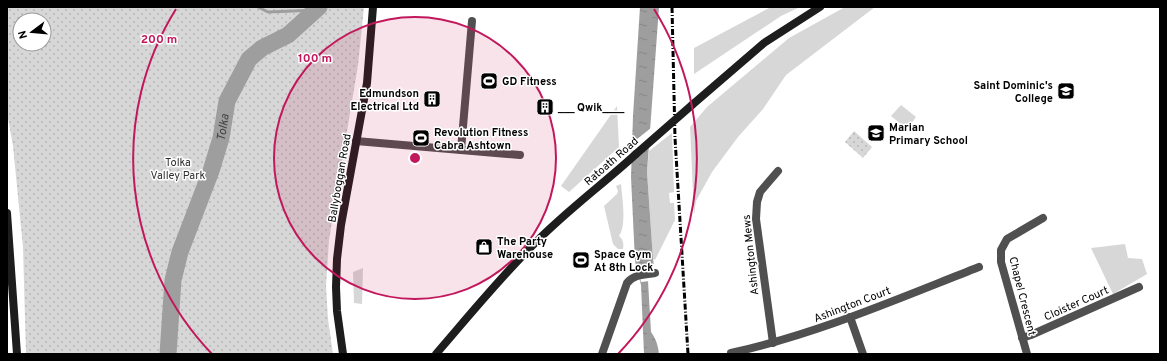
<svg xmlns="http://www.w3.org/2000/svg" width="1167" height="361" font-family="Overpass,sans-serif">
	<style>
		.green { fill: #d7d7d7 }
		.park { fill: url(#park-dots); fill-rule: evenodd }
		.water { fill: url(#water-ripples) }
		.pier { fill: #fff }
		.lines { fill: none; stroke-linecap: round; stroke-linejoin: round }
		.stream { stroke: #9e9e9e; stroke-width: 3 }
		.river { stroke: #9e9e9e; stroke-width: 17 }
		.street { stroke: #505050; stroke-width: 8 }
		.secondary { stroke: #1d1d1d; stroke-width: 8 }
		.rail { stroke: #000; stroke-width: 3; stroke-dasharray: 6 2 1 2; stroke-linecap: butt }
		.secondary-bridge { stroke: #1d1d1d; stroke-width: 8 }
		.ring { fill: none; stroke: #c2185b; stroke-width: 2 }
		.labels { text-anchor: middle; stroke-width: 3; stroke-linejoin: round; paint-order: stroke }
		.poi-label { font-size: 11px; font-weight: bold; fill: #000; stroke: #fff; text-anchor: start }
		.street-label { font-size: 11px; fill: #000; stroke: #fff }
		.park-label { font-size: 11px; fill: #2e2e2e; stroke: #fff }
		.water-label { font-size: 12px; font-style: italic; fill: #3f3f3f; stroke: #fff }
		.centre { fill: #c2185b; stroke: #fff; stroke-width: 2 }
		.ring-label { font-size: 12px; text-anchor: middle; font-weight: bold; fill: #c2185b; stroke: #fff; stroke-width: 3; stroke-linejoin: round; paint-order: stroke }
	</style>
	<defs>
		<pattern id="park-dots" width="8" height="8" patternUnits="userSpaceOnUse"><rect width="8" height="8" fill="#d7d7d7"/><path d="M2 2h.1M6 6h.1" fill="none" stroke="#b7b7b7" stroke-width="1.8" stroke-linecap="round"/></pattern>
		<pattern id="water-ripples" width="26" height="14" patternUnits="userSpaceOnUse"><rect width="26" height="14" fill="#9e9e9e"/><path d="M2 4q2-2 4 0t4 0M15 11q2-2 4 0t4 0" fill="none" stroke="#868686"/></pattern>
	</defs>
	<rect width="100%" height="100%" fill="#fff"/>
	<g class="green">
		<polygon points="771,7 800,7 781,16 694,74 694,48"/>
		<polygon points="845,7 875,7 786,75 763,109 738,137 712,172 696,201 694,215 690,127 707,107 789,38"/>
		<polygon points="901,105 916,117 907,129 891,116"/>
		<polygon points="617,106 619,147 569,192 561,186"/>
		<polygon points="672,133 674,192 669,193 670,203 674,203 675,220 655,260 653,259 647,172 649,151"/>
		<path d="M621,184C622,197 627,225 619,236C623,239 624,244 623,249H618L613,244L604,206L617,194L618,191L616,186Z"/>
		<polygon points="1125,244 1128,258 1142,259 1147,274 1113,294 1091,248"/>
		<polygon points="363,268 362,304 354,303 353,272"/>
	</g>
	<g class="park">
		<path d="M7,7H364L358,65L329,240L326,286L328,319L333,354H26L23,247L13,146L7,113ZM20,20H44V44H20Z"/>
		<polygon points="854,131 872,147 863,158 845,142"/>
	</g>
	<path class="water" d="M640,7H659L647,172L653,259L654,266L648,281L651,332C656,339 658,345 659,354H644L641,285L635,261L631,177L633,116Z"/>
	<g class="pier">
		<polygon points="651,128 650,140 632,156 632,143"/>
		<polygon points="654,266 654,271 650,281 641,282 637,268"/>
	</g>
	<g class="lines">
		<polyline class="stream" points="258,7 268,12 317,10"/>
		<path class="river" id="s1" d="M168,354L173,280L180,252L211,171L221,138L227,101L249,59L262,48L288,35L319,7"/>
		<g class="street">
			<polyline points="356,141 520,155"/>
			<polyline points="461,150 472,21"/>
			<polyline points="850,317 863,354"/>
			<polyline points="1022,338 1031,335 1139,287"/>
			<polyline points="773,343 756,219 757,202 760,192 778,171"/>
			<path d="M731,353C817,334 897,299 979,267"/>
			<path d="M602,354L627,283C634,274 644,275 655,273"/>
			<polyline points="1027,354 1001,262 1001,250 1007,239 1043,218"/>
		</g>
		<g class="secondary">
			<polyline points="692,105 764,43 820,7"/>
			<polyline points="7,213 17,354"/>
			<polyline points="343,354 337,311 336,287 337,259 341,225 367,83 373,7"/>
			<path d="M436,354C468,317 499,279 533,245C565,212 602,185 636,154"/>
		</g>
		<polyline class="rail" points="672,7 675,138 688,354"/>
		<polyline class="secondary-bridge" points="636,154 692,105"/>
	</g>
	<circle cx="415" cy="158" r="141" fill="#c2185b" fill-opacity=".12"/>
	<g class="ring">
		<circle cx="415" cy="158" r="141"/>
		<path d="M212 354A282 282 0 0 1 176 9M654 9A282 282 0 0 1 618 354"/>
	</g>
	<defs>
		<g id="stadium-square" transform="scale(0.9)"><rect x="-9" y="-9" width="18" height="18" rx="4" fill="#000" stroke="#fff"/><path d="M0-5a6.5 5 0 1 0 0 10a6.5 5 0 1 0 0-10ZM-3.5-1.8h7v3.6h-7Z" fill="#fff"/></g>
		<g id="school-square" transform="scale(0.9)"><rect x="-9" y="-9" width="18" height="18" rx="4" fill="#000" stroke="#fff"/><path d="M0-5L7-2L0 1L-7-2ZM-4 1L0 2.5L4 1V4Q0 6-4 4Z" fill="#fff"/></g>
		<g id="building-square" transform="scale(0.9)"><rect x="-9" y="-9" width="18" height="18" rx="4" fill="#000" stroke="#fff"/><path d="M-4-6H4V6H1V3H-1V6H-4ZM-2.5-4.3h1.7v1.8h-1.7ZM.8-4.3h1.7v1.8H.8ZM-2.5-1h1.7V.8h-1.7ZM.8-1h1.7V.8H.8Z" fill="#fff"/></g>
		<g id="shop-square" transform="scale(0.9)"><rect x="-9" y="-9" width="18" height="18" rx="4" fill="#000" stroke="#fff"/><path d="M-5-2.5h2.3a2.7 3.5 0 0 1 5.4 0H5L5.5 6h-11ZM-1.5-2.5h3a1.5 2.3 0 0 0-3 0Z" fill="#fff"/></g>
	</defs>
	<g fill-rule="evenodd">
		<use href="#stadium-square" x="489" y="81"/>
		<use href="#school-square" x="1066" y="91"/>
		<use href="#building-square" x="432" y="99"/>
		<use href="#building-square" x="545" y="107"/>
		<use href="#school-square" x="876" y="133"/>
		<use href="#stadium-square" x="421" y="138"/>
		<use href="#shop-square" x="484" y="247"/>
		<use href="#stadium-square" x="581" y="260"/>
	</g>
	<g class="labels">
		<g class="poi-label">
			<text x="502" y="85">GD Fitness</text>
			<text x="1053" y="89" text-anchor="end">Saint Dominic's<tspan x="1053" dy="13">College</tspan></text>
			<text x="419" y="97" text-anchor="end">Edmundson<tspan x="419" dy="13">Electrical Ltd</tspan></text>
			<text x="558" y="111">___ Qwik____</text>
			<text x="889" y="131">Marian<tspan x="889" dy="13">Primary School</tspan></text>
			<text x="434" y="136">Revolution Fitness<tspan x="434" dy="13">Cabra Ashtown</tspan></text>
			<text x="497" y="245">The Party<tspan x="497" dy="13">Warehouse</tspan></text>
			<text x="594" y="258">Space Gym<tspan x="594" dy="13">At 8th Lock</tspan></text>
		</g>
		<g class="street-label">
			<text transform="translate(611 161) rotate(-41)" y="4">Ratoath Road</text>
			<text transform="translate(339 178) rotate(-80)" y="4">Ballyboggan Road</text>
			<text transform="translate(750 255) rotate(-96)" y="4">Ashington Mews</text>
			<text transform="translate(1023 296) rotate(76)" y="4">Chapel Crescent</text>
			<text transform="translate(1076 303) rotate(-24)" y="4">Cloister Court</text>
			<text transform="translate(852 304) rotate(-21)" y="4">Ashington Court</text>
		</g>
		<g class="park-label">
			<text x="178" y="166">Tolka<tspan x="178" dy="13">Valley Park</tspan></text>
		</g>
		<g class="water-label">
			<text dy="4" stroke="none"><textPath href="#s1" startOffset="235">Tolka</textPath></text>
		</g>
	</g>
	<circle cx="415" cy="158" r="6" class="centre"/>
	<g class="ring-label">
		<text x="159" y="43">200 m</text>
		<text x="315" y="62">100 m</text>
	</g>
	<rect width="1167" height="361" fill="none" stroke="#000000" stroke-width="16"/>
	<g transform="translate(32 32) rotate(254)"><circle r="19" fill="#ffffff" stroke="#999999"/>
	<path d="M0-3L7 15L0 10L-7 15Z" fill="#000000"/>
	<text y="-6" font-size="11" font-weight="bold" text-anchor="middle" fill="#000000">N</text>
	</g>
</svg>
